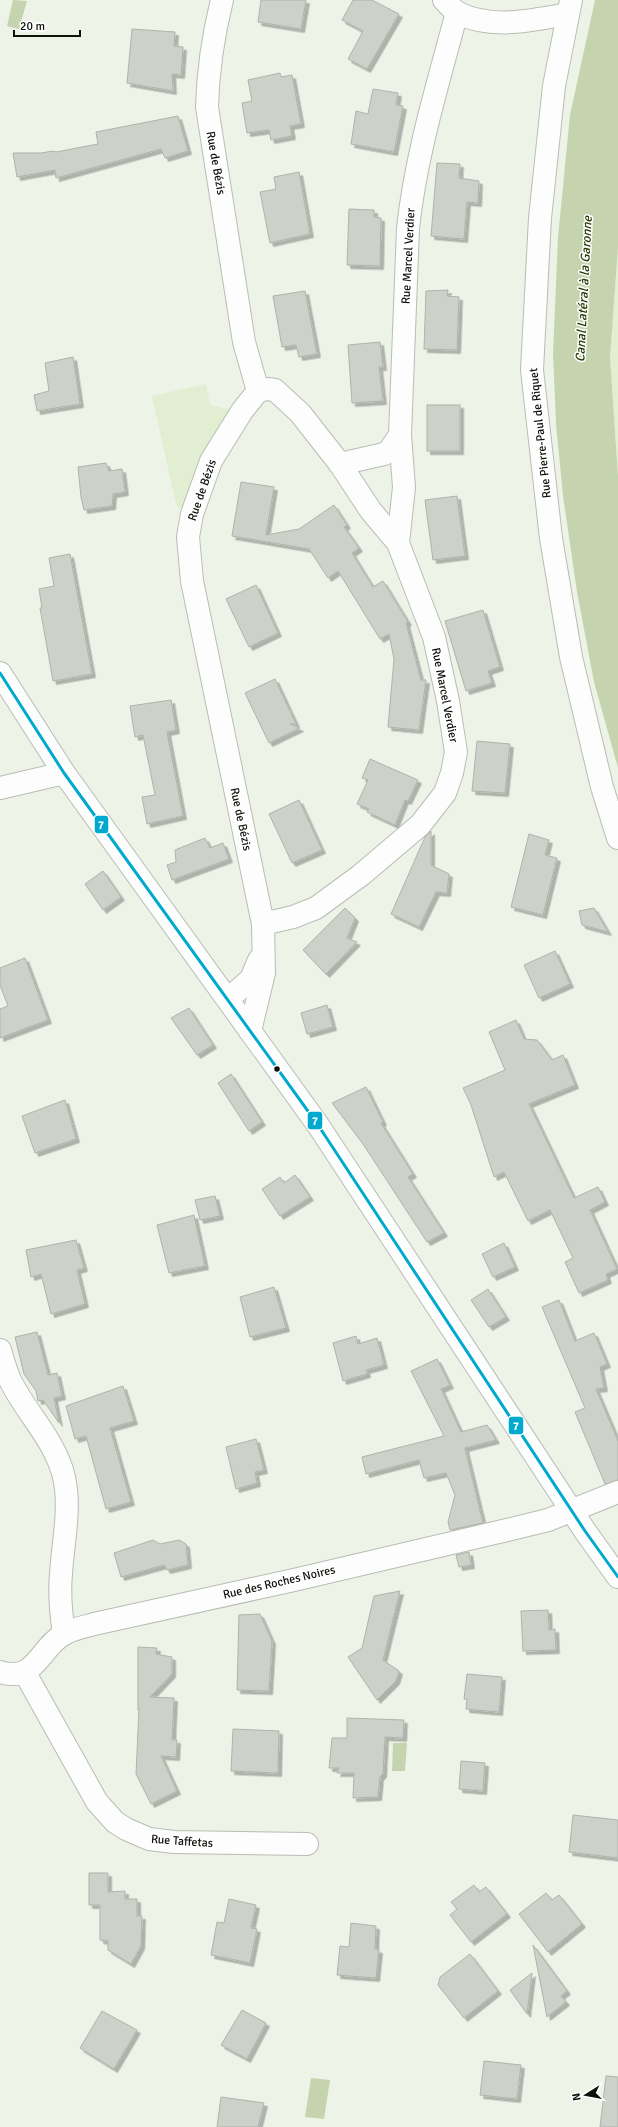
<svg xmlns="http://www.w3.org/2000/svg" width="618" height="2127" font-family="Signika,sans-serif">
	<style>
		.green { fill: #e1eed1 }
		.water { fill: #c5d4af }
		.building { fill: #ced1c9; stroke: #afb3aa; filter: url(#shadow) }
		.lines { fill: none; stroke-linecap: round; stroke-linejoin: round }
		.minor-casing { stroke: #b9bdb4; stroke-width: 24 }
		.tertiary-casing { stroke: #b9bdb4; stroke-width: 24 }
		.secondary-casing { stroke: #b9bdb4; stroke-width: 24 }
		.minor { stroke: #fcfdfc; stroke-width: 22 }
		.tertiary { stroke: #fcfdfc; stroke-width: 22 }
		.secondary { stroke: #fcfdfc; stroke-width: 22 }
		.bus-1-casing { stroke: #fff; stroke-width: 6 }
		.bus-1 { stroke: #00a9ce; stroke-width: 3 }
		.bus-dot { fill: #0e110a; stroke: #fff; stroke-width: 1.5 }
		.labels { text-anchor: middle; stroke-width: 3; stroke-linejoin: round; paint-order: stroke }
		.street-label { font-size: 12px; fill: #0e110a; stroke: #fff }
		.water-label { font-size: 13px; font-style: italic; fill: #283902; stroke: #fff }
		.line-badge { stroke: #fff; stroke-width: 1.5 }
		.badge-label { font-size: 11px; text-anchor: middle; font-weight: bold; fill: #fff }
	</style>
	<defs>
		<filter id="shadow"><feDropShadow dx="3.5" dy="3.5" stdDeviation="0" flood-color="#0004"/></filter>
	</defs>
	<rect width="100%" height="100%" fill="#eef3e8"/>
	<g class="green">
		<polygon points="618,247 618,477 610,357"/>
		<polygon points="206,384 210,405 231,410 183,508 179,508 176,504 152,396"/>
	</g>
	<g class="water">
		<polygon points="13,0 27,1 19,29 7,26"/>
		<polygon points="595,0 618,0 618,247 610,357 618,477 618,768 594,682 577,592 563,496 556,424 553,353 558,237 570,115"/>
		<polygon points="393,1743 407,1743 405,1771 392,1771"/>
		<polygon points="311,2078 330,2080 324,2119 305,2117"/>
	</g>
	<g class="building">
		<polygon points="261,0 306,0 301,29 258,22"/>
		<polygon points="353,0 372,0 399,14 367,69 348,59 363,31 342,20"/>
		<polygon points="132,29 175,32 174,46 183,47 181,75 172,74 173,91 127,83"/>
		<polygon points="280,73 281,77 292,75 301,124 290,126 292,136 271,140 269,130 247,133 242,103 252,101 248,80"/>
		<polygon points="373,89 398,93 396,105 403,106 394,152 351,144 356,111 368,114"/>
		<polygon points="178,116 188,151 165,158 161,149 56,178 55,170 17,177 13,153 41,153 53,151 56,152 98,144 96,132"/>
		<polygon points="437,163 460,164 459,178 479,181 478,203 467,202 464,239 431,236"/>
		<polygon points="299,172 310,234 270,243 260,192 276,189 274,177"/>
		<polygon points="349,209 374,210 374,217 381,218 380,266 347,265"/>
		<polygon points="448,290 447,296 459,297 457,350 424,349 426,291"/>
		<polygon points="305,291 317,354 299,357 296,345 282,347 273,296"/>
		<polygon points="380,342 383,367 379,367 383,401 352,403 348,345"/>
		<polygon points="73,357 80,404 37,411 34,395 49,391 45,363"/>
		<rect x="427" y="405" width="33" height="46"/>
		<polygon points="106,463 109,471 122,469 125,492 113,494 112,506 84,510 81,497 78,467"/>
		<polygon points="241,482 274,487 266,535 299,529 334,505 347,525 344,527 359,548 352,553 373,587 383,581 408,622 406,623 421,680 426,680 419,730 388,727 394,659 389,634 380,639 338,571 328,578 309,549 232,536"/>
		<polygon points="457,496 465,556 433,560 425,500"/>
		<polygon points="70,554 92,674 53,681 40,608 42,608 39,589 54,586 49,558"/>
		<polygon points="256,585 278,633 249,647 226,599"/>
		<polygon points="483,610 500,667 488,671 492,683 466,691 445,621"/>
		<polygon points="275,679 296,724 290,724 300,728 269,743 245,693"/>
		<polygon points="171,700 176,730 167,732 183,816 147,824 142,797 155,795 143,735 135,737 130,706"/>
		<polygon points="477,741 510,744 505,793 472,791"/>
		<polygon points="370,759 418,780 408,801 405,800 395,825 367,812 369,809 357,804 368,780 362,778"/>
		<polygon points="299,800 322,850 292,863 269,814"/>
		<polygon points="431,831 431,865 449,874 447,893 436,892 419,927 391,914 425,837"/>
		<polygon points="529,834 549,840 545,855 557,858 543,915 511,907"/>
		<polygon points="205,838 210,848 223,843 229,859 172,880 167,865 176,862 175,850"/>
		<polygon points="103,871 121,897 103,910 85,884"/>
		<polygon points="345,908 355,918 347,938 357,942 326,974 303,950"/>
		<polygon points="594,908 608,932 582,925 579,911"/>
		<polygon points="555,951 570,984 539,998 524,965"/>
		<polygon points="25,958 48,1020 0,1038 0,1009 8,1006 0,985 0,968"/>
		<polygon points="327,1005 333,1027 307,1034 301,1013"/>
		<polygon points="189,1008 213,1045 197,1055 171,1018"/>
		<polygon points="516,1020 524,1039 537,1040 552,1060 563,1055 575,1085 529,1104 574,1198 598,1187 605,1202 590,1210 617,1269 606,1274 608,1280 579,1293 565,1262 573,1258 550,1210 528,1221 504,1172 494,1177 471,1105 463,1088 505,1070 489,1032"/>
		<polygon points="231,1074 262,1122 249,1131 218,1083"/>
		<polygon points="366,1087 383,1122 381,1123 413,1174 408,1177 444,1233 427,1242 363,1144 332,1103"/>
		<polygon points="65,1100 76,1139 35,1153 22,1116"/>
		<polygon points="295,1175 310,1197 280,1216 262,1189 280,1177 284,1183"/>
		<polygon points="215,1196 220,1216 200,1220 195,1200"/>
		<polygon points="194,1215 205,1266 169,1273 157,1225"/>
		<polygon points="76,1240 84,1268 77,1270 85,1304 51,1314 41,1274 31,1277 26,1250"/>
		<polygon points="504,1243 515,1267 493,1277 482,1254"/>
		<polygon points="274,1287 286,1328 250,1337 240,1297"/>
		<polygon points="488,1289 506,1317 489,1327 471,1300"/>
		<polygon points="559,1300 575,1341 594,1333 607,1364 600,1367 604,1388 596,1389 618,1441 618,1480 605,1484 575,1412 585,1408 542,1307"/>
		<polygon points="37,1332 48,1375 57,1373 62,1396 54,1398 59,1423 43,1400 38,1401 36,1391 24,1374 15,1337"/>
		<polygon points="356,1336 358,1344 377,1338 384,1365 366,1370 367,1374 343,1381 333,1343"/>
		<polygon points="437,1359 450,1385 441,1389 461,1432 487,1425 496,1440 465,1448 483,1523 450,1530 448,1522 455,1495 446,1473 424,1478 419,1460 366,1474 362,1457 444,1436 411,1371"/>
		<polygon points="123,1386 134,1421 110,1428 131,1502 106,1509 86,1436 75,1439 66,1406"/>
		<polygon points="256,1439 264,1470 255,1472 257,1483 236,1489 226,1447"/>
		<polygon points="153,1540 160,1544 179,1540 186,1544 188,1565 167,1570 164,1565 121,1577 114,1553"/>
		<polygon points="469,1552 471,1565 459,1567 456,1555"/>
		<polygon points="400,1591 383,1660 399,1671 396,1681 377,1700 348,1657 362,1648 374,1596"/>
		<polygon points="548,1610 549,1630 555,1629 556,1650 523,1651 521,1611"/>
		<polygon points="260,1614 272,1641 269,1691 237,1690 239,1615"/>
		<polygon points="138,1647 157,1648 156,1654 172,1657 172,1674 150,1697 174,1698 172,1740 177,1740 176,1757 161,1756 177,1791 151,1804 136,1774 139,1709 138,1710"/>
		<polygon points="467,1674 502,1677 499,1712 466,1709 467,1699 464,1699"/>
		<polygon points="347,1718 404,1720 403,1738 385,1737 383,1774 380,1777 378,1797 353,1798 354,1773 337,1773 339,1768 329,1768 332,1738 347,1738"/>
		<polygon points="233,1729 279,1731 278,1773 231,1771"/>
		<polygon points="461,1761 485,1763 483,1791 459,1789"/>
		<polygon points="573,1815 618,1820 618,1858 569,1852"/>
		<polygon points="89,1873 108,1873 108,1892 125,1891 125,1899 137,1899 137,1916 142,1916 141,1946 131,1964 108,1950 108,1941 100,1940 100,1905 89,1905"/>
		<polygon points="474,1885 479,1892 486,1887 507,1914 471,1942 450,1915 457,1909 451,1902"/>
		<polygon points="546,1893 552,1900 559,1895 582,1924 548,1952 519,1914"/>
		<polygon points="229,1899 256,1905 251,1928 257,1929 250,1963 211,1955 217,1922 224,1923"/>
		<polygon points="351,1923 376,1926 375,1949 379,1950 376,1978 337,1975 340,1946 349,1947"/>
		<polygon points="533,1945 567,1991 561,1996 566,2002 547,2017"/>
		<polygon points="470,1954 498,1991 464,2018 438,1985 440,1977"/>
		<polygon points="532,1973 527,2014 510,1990"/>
		<polygon points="242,2010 266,2023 247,2059 221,2045"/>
		<polygon points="102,2011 137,2030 114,2069 80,2048"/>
		<polygon points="484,2061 521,2065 517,2099 480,2095"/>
		<polygon points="606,2076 618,2077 618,2127 600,2127"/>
		<polygon points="221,2097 264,2103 258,2127 217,2127"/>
	</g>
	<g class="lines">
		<g class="minor-casing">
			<g id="minor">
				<path d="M222,0C213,36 208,70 207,107L244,342L258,391L242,411L211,461L192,514L188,537L192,581L263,924L264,973L250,1031"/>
				<path d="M444,0C448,4 453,10 458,13C493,30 532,20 568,14"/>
				<polyline points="258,391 268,389 275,390 300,413 340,464 371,511 398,543 434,637 448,701 456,752 452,773 445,793 420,825 361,875 316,908 293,917 263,924"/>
				<path d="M340,464L384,454L389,451L400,435L408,228C416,154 438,84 457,12"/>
				<polyline points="398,543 404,487 400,435"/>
				<polyline points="0,788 64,773"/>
				<polyline points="228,999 251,979 259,960"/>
				<path d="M0,1350C3,1360 6,1372 11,1382C27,1414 55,1440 64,1477C71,1509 63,1541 61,1574C59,1594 61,1614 64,1634"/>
				<path d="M0,1672C36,1683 39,1648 64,1634C73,1629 84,1627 94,1624L294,1580L507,1530L548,1520L618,1492"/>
				<polyline points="25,1673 97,1802 115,1822 126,1829 149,1839 174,1842 307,1844"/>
			</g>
		</g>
		<g class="tertiary-casing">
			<polyline id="tertiary" points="571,0 554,86 540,218 532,370 551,538 571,657 602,787 618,838"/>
		</g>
		<g class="secondary-casing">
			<polyline id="secondary" points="0,673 64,773 318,1125 585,1531 618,1577"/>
		</g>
		<use href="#minor" class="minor"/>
		<use href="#tertiary" class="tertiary"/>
		<use href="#secondary" class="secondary"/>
		<g class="bus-1-casing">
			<polyline id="bus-1" points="0,673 64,773 318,1125 585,1531 618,1577"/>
		</g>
		<use href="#bus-1" class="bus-1"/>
	</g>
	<circle class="bus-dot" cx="277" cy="1069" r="3.5"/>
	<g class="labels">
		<g class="street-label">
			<text transform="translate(216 163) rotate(80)" y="4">Rue de Bézis</text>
			<text transform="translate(408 256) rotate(-87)" y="4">Rue Marcel Verdier</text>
			<text transform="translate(540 433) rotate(-96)" y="4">Rue Pierre-Paul de Riquet</text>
			<text transform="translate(202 490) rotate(-71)" y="4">Rue de Bézis</text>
			<text transform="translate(445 695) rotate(79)" y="4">Rue Marcel Verdier</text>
			<text transform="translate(241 819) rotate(78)" y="4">Rue de Bézis</text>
			<text transform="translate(279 1582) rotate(-13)" y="4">Rue des Roches Noires</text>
			<text transform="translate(182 1841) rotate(4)" y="4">Rue Taffetas</text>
		</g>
		<g class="water-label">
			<text transform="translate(583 289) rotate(-87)" y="5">Canal Latéral à la Garonne</text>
		</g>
	</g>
	<g class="line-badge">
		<rect x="94" y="815" width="15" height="19" rx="4" fill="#00a9ce"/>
		<rect x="307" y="1111" width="16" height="19" rx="4" fill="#00a9ce"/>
		<rect x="508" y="1416" width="16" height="19" rx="4" fill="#00a9ce"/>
	</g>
	<g class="badge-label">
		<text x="101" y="829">7</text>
		<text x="315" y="1125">7</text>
		<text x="516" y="1430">7</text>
	</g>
	<g transform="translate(586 2095) rotate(259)" stroke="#ffffff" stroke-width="3" paint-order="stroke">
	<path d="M0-3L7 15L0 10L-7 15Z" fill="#0e110a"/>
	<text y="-6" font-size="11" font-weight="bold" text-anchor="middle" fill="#0e110a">N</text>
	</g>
	<path d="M14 30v6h66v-6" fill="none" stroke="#0e110a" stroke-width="2"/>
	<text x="20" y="30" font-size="12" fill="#0e110a" stroke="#ffffff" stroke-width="3" paint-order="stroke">20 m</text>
</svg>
